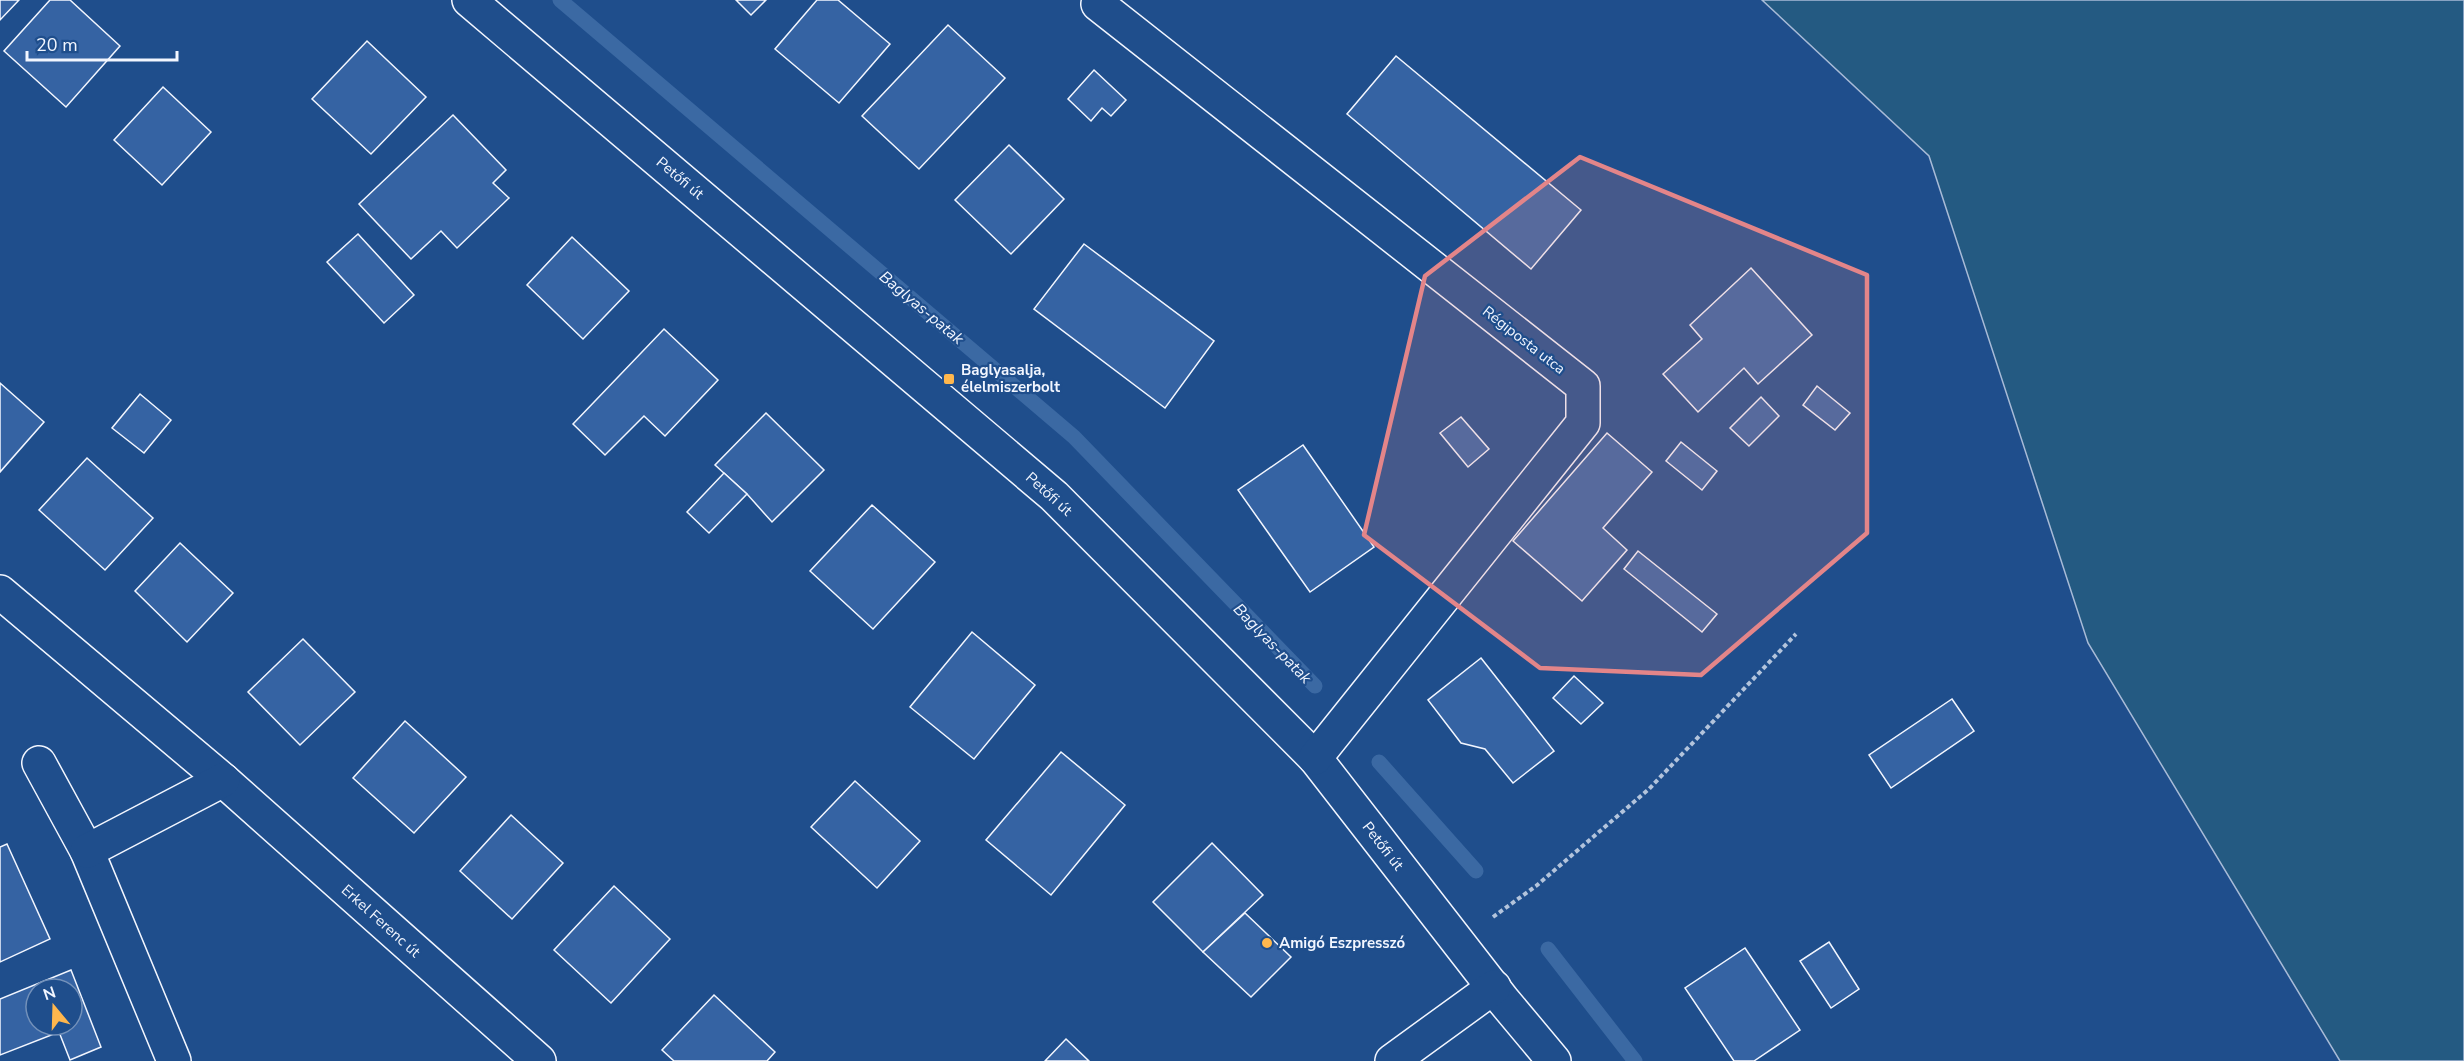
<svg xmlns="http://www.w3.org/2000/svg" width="2464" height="1061" font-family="'Nunito Sans',sans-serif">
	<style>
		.green { fill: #245a82; stroke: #a8bbd7; stroke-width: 1.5 }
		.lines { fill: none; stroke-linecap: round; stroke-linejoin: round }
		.stream { stroke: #3b69a3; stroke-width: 15 }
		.building { fill: #3563a3; stroke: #f2f6ff; stroke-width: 1.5; fill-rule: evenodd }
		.street-casing { stroke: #f2f6ff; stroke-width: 36 }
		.path { stroke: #b3c4dc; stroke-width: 4; stroke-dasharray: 4.5 3; stroke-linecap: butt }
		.street { stroke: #1f4e8c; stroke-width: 33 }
		.marked { fill: #e38589; fill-opacity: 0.2; stroke: #e38589; stroke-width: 4.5; stroke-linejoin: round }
		.poi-dot { fill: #ffb74d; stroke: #1f4e8c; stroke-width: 2 }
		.labels { text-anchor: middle; stroke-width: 4.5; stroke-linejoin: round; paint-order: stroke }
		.street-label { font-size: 15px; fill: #f2f6ff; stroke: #1f4e8c }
		.poi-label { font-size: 15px; font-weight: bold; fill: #f2f6ff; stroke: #1f4e8c; text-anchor: start }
		.water-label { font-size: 16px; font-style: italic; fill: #f2f6ff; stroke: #1f4e8c }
	</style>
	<rect width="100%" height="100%" fill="#1f4e8c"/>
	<polygon class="green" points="1762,0 2464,0 2464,1061 2340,1061 2088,643 1929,156"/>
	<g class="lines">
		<g class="stream">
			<polyline points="560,0 1074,437 1315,686"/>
			<polyline points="1379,762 1476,871"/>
			<polyline points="1548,949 1635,1061"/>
		</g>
	</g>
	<g class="building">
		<polygon points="0,0 19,0 0,20"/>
		<polygon points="50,0 70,0 120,46 66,107 4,51"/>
		<polygon points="736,0 766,0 751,15"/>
		<polygon points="817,0 838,0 890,44 839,103 775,49"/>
		<polygon points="948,25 1005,78 919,169 862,116"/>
		<polygon points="367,41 426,97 371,154 312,99"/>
		<polygon points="1396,56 1581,210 1531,269 1347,114"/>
		<polygon points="1094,70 1126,100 1111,116 1102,108 1091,121 1068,99"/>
		<polygon points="163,87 211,132 162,185 114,140"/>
		<polygon points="453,115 506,170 493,183 509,198 457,248 441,231 411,259 359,204"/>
		<polygon points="1009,145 1064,199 1011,254 955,200"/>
		<polygon points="358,234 414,295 384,323 327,262"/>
		<polygon points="572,237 629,291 583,339 527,285"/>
		<polygon points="1084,244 1214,341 1165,408 1034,309"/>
		<polygon points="1751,268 1812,335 1758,384 1744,368 1698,412 1663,374 1702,339 1690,325"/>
		<polygon points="664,329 718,380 665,436 644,416 605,455 573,424"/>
		<polygon points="0,383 44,422 0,472"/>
		<polygon points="1817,386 1850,413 1835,430 1803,405"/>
		<polygon points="140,394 171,420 144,453 112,428"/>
		<polygon points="1761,397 1779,416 1749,446 1730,428"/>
		<polygon points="766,413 824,470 772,522 747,494 715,465"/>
		<polygon points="1461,417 1489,449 1468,467 1440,433"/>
		<polygon points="1607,433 1652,472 1603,528 1627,550 1582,601 1513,541"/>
		<polygon points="1681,442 1717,471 1702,490 1666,461"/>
		<polygon points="1303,445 1374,547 1310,592 1238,490"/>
		<polygon points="87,458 153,518 105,570 39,510"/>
		<polygon points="724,473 747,494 709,533 687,512"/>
		<polygon points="872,505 935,562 873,629 810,571"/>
		<polygon points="180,543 233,593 187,642 135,591"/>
		<polygon points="1638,551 1717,614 1702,632 1624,569"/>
		<polygon points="972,632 1035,685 974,759 910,707"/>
		<polygon points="303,639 355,692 300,745 248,692"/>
		<polygon points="1481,658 1554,751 1513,783 1485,749 1461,743 1428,700"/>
		<polygon points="1574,676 1603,703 1581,724 1553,698"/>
		<polygon points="1952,699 1974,731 1891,788 1869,755"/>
		<polygon points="405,721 466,777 414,833 353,778"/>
		<polygon points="1061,752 1125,805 1051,895 986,840"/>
		<polygon points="855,781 920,841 877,888 811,827"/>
		<polygon points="511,815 563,863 512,919 460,871"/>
		<polygon points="1212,843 1263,895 1203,952 1153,902"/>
		<polygon points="7,844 50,939 0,962 0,847"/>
		<polygon points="614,886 670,939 611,1003 554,950"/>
		<polygon points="1245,913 1291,957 1251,997 1203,952"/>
		<polygon points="1829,942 1859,989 1831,1008 1800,961"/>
		<polygon points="1745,948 1800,1030 1754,1061 1734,1061 1685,988"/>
		<path d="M71,970L101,1047L70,1060L59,1032L0,1055V999ZM36,989H72V1025H36Z"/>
		<polygon points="714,995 775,1052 767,1061 674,1061 662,1050"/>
		<polygon points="1066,1039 1089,1061 1045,1061"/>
	</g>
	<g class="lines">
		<g class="street-casing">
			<g id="street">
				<polyline points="469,0 1054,496 1315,758 1503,1000 1554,1061"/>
				<polyline points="1098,4 1583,386 1583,423 1315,758"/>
				<polyline points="0,592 223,780 539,1061"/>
				<polyline points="39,763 87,851 174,1061"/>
				<polyline points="87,851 223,780"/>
				<polyline points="1392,1061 1494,987"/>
			</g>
		</g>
		<polyline class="path" points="1493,917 1536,886 1649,789 1796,634"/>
		<use href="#street" class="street"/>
	</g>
	<path class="marked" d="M1580,157L1867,275V533L1701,675L1540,668L1364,535L1425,276Z"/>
	<g class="poi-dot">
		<rect x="943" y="373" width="12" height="12" rx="3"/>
		<circle cx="1267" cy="943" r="6"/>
	</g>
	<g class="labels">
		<g class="street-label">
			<text transform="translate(680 178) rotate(40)" y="5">Petőfi út</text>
			<text transform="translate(1524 340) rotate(38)" y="5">Régiposta utca</text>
			<text transform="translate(1049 494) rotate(42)" y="5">Petőfi út</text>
			<text transform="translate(1383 846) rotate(52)" y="5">Petőfi út</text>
			<text transform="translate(381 921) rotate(42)" y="5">Erkel Ferenc út</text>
		</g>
		<g class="poi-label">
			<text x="961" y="375">Baglyasalja,<tspan x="961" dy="17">élelmiszerbolt</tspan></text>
			<text x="1279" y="948">Amigó Eszpresszó</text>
		</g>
		<g class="water-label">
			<text transform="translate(922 307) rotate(40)" y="6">Baglyas-patak</text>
			<text transform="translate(1273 643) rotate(46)" y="6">Baglyas-patak</text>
		</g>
	</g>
	<g transform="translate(54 1007) rotate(341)"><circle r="28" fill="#1f4e8c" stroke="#7391ba" stroke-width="1.5"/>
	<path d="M0-4.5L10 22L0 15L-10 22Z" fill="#ffb74d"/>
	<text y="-9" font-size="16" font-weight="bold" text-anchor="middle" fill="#f2f6ff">N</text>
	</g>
	<path d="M27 51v9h150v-9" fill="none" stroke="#f2f6ff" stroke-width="3"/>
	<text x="36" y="51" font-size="18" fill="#f2f6ff" stroke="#1f4e8c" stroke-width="4.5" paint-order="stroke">20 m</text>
</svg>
